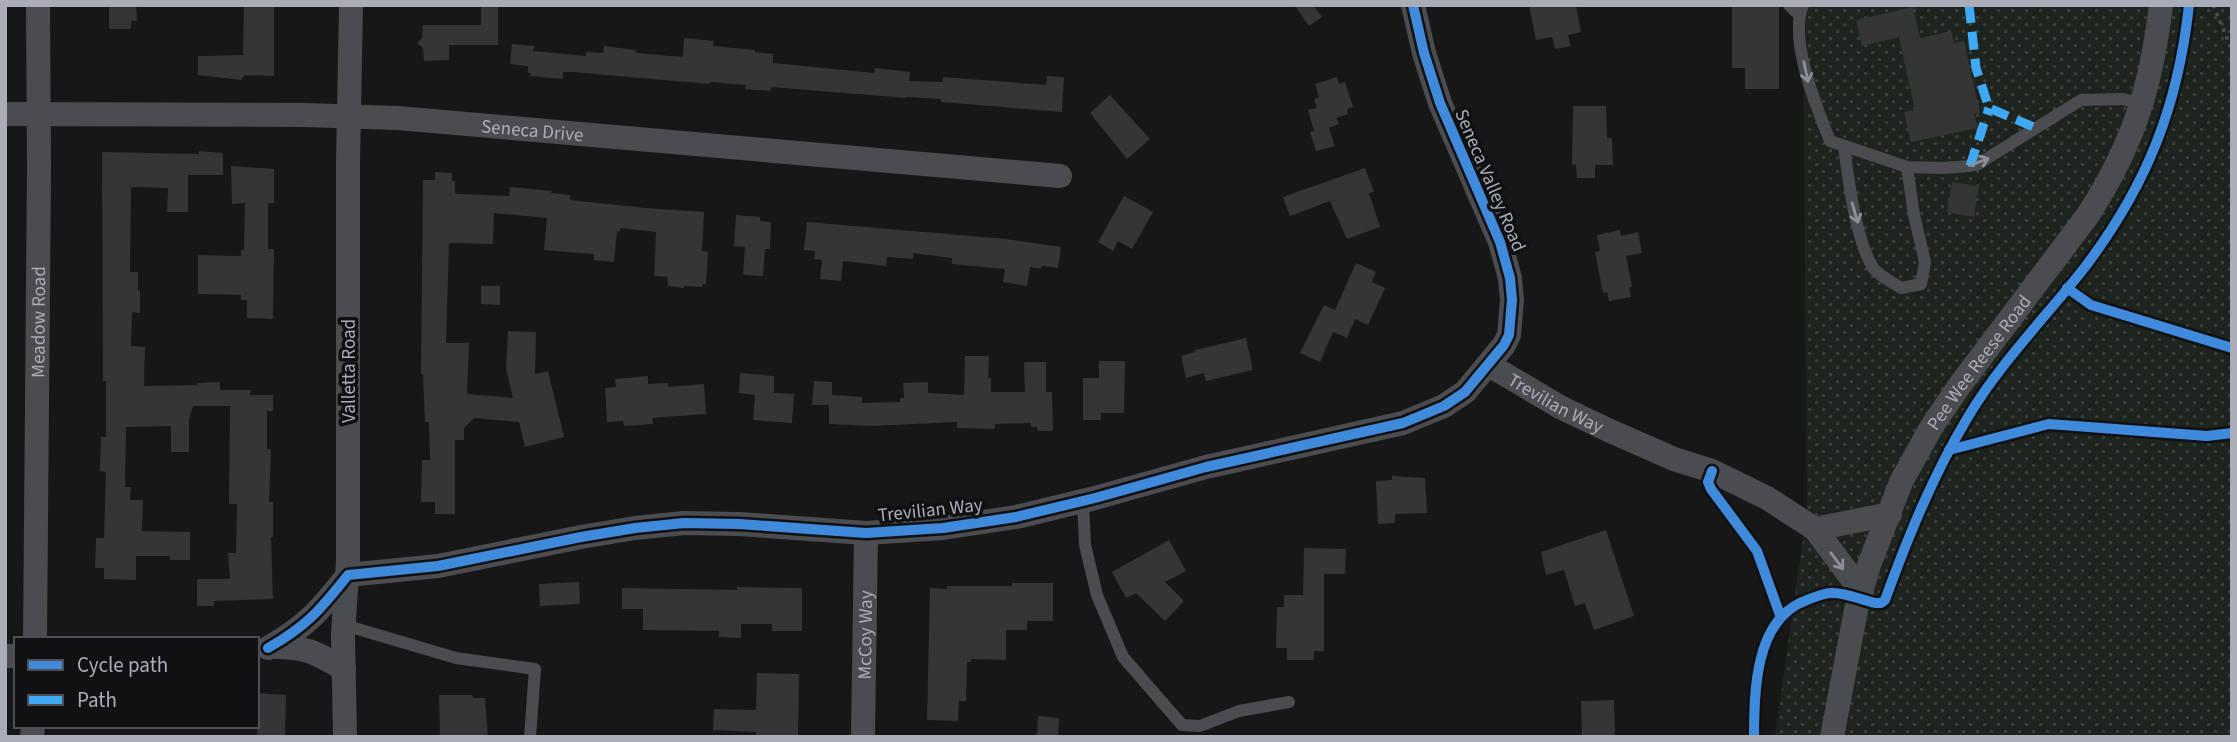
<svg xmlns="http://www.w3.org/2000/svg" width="2237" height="742" font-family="'Source Sans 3',sans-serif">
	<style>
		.grass { fill: url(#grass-dots) }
		.building { fill: #353536 }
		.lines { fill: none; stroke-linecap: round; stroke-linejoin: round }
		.path { stroke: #4d4e52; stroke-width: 3.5; stroke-dasharray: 3.5 5; stroke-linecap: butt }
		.service { stroke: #4b4c50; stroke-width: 12 }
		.minor { stroke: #4b4c50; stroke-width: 24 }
		.quiet { stroke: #3fa9f5; stroke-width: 9; stroke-dasharray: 18 9; stroke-linecap: butt }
		.cycleway-casing { stroke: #111113; stroke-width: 15 }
		.cycleway { stroke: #408adc; stroke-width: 10 }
		.oneway { stroke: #8c9099 }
		.labels { text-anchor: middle; stroke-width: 7; stroke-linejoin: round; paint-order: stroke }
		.street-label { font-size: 19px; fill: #a8adb8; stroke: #111113 }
	</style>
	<defs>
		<pattern id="grass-dots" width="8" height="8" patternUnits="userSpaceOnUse" patternTransform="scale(1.75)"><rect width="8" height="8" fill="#1d241e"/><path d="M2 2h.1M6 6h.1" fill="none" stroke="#3b413d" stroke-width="1.8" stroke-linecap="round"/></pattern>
	</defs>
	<rect width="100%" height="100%" fill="#171717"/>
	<polygon class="grass" points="1803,5 2232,5 2232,737 1775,737 1807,510"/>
	<g class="building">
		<polygon points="109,5 136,5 137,21 131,21 131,29 109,29"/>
		<polygon points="244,5 274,5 274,76 245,75 241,80 198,75 198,56 243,55"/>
		<polygon points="481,5 498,5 498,45 449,45 449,60 424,61 423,48 417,43 422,38 423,25 481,25"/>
		<polygon points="1294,5 1313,5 1322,17 1309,26"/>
		<polygon points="1529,5 1576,5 1581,32 1568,35 1571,46 1555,49 1552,37 1536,40"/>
		<polygon points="1732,5 1779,5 1779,89 1745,89 1745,68 1732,68"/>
		<polygon points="1913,7 1920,38 1951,31 1954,43 1964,41 1980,113 1974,114 1978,128 1911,142 1904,112 1915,110 1899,37 1862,46 1856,20"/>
		<polygon points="684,38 714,41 713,46 755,50 755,52 773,54 773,63 874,73 875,68 910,72 909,81 943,82 943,77 1046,85 1047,76 1064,77 1062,112 941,102 941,99 907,97 907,98 771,87 770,91 745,89 746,85 710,82 710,84 572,72 563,72 563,79 530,76 531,73 528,73 528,66 510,64 512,44 534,46 533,51 586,56 586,52 603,53 604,46 636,50 636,53 683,57"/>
		<polygon points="1337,77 1339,84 1345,82 1353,107 1347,109 1348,114 1336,118 1339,124 1329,128 1335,146 1316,151 1310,132 1314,131 1308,110 1317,108 1314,99 1319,97 1315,84"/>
		<polygon points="1110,95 1150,139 1127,159 1090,113"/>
		<polygon points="1573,106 1606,106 1607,138 1612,138 1613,165 1595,165 1595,178 1577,178 1576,165 1572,165"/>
		<polygon points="199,151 223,153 223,175 188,175 188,212 167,212 168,188 131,187 130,272 138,272 138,291 140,291 140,313 132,312 131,346 145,347 144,386 198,385 198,383 220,382 220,390 251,390 250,395 273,395 273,411 267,411 267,449 271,449 269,502 273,502 273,537 271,537 273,599 214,601 214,606 197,606 197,579 230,579 228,553 236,553 237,504 229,504 230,406 193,406 189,419 189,452 171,452 171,426 126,427 125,487 131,487 130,500 143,500 142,531 190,532 190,560 170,560 170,556 136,556 136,580 104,579 104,568 95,568 96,538 104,538 106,472 100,471 101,437 106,437 106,381 103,381 102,152 199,154"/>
		<polygon points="231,166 274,169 274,203 268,203 268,249 274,249 273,319 247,318 247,300 241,300 241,295 198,294 198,255 241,256 241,250 244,250 245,203 232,204"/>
		<polygon points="1365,168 1374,192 1369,193 1380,227 1347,239 1330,201 1290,216 1283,197"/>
		<polygon points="435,172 452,173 452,181 455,181 455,193 458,194 509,196 510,187 552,191 551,193 570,195 570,200 646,208 704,212 702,251 708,252 706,284 703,284 702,287 684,286 684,288 668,286 667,277 654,276 656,232 620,228 620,232 617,231 614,262 594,260 594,254 544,250 547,218 494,213 493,244 449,243 446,343 469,343 467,394 513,398 506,369 508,331 536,332 535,374 548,371 564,437 525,447 519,422 474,418 464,428 464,440 455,440 455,514 435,514 435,502 421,502 422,460 430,460 429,422 425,422 423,374 421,374 423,180 435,180"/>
		<polygon points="1952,182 1979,186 1974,217 1947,212"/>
		<polygon points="1124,196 1153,212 1132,249 1118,241 1113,251 1098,242"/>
		<polygon points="736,215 760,217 760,221 771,222 770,249 765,249 763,276 743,275 745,247 734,246"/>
		<polygon points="807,222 1006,239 1061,247 1058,268 1042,266 1041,269 1030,267 1027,286 1003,282 1005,269 952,264 952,258 913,253 913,259 887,257 886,266 843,261 841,281 820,279 822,260 814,259 815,251 804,250"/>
		<polygon points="1620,230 1621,236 1638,232 1642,253 1626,256 1632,287 1629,287 1631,297 1609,301 1607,292 1603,293 1595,252 1600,251 1597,235"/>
		<polygon points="1356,263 1376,272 1372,282 1385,288 1368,325 1355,319 1347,338 1333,332 1320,362 1300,353 1324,305 1335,310"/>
		<polygon points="481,286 500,286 500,305 481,304"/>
		<polygon points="1246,338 1253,370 1206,381 1204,373 1186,378 1181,356 1195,352 1195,350"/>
		<polygon points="965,356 989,356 988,378 991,378 991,392 1025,392 1024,362 1046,362 1046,392 1052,392 1053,431 1038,431 1037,427 1031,427 1031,423 995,424 995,429 957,428 957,422 871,426 829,424 829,405 812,405 814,381 832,382 832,395 862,397 862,403 900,402 900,398 904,398 903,383 928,382 928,393 964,395"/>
		<polygon points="1099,361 1125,361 1124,413 1101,413 1101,420 1083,420 1083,378 1099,378"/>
		<polygon points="740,373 774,376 774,393 794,394 792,423 753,420 755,395 739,393"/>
		<polygon points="648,376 648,384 668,383 668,387 704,384 706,414 652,418 653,424 624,426 623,421 607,422 605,388 616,387 615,379"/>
		<polygon points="1392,476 1425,478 1427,513 1395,514 1395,523 1378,524 1376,481 1392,480"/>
		<polygon points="1606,530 1634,616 1594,630 1585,603 1575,606 1564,570 1546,575 1541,552"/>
		<polygon points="1169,540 1186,571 1165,582 1184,601 1165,621 1136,593 1126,598 1112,572"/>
		<polygon points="1304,548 1346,549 1345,574 1324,574 1324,651 1314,651 1314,660 1287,660 1287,648 1276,648 1277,607 1284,607 1284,595 1303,595"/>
		<polygon points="579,582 580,604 540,606 539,584"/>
		<polygon points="1012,583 1053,583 1053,621 1027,621 1027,630 1006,630 1006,660 971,659 971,662 967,662 966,701 959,701 958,721 927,720 930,588 947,589 947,586 1012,586"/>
		<polygon points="737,587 802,588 802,631 772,631 772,624 741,624 741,638 719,637 719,631 643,630 643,609 622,609 622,588 737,590"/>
		<polygon points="757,673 799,674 798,737 756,737 756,732 713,730 714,709 756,710"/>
		<polygon points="257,693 286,695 285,737 257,737"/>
		<polygon points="439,695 472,695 473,698 485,698 488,737 440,737"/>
		<polygon points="1614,700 1615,737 1582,737 1581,701"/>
		<polygon points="1038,716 1059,718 1058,737 1037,737"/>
	</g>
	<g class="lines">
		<polyline class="path" points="2213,5 2232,50"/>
		<g class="service">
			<polyline points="1789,5 1799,15"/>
			<path d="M1803,5C1788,39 1817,108 1830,141L1907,167L1943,168L1970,166L1978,164L2081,100L2123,99L2142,104"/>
			<path d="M1844,146C1848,177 1856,243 1874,269C1880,276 1893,283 1901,288L1921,284L1925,262L1914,215L1907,167"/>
			<polyline points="1083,501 1085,545 1097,595 1123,657 1182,725 1200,726 1239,711 1289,702"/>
			<polyline points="344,625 456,658 535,669 530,737"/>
		</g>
		<g class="minor">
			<path id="s1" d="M5,114L303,115L398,118L1060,176"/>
			<path id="s2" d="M1489,365L1560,407L1608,430L1674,459L1712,471L1767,498L1815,529L1862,592"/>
			<polyline points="1815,529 1890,514"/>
			<path id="s3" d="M35,639L39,168L38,5"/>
			<path d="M272,647C306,646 316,653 344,669"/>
			<path d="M268,648C307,626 321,609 348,575L438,566L581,537L635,528L684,523L739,524L866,533L943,528L1016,517L1095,498L1206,467L1403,423L1444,406L1465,392L1504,345L1509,335L1512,300L1510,278L1500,242L1440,103L1424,53L1413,5"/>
			<polyline points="5,656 16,656"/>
			<polyline points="32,737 33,726"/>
			<polyline points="345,737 343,634 348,560 348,162 351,5"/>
			<path id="s4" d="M863,737L866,533"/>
			<path id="s5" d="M1832,737L1856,610L1869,565L1901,482L1932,426L1960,385L2088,215C2133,145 2151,88 2161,5"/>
		</g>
		<g class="quiet">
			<polyline points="1969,5 1976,68 1989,108 2036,128"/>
			<polyline points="1970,166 1989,108"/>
		</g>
		<g class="cycleway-casing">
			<g id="cycleway">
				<polyline points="2067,288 2091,305 2232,348"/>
				<polyline points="1949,450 2049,424 2207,436 2232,433"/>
				<polyline points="1712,471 1708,482 1711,489 1757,551 1780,615"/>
				<path d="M268,648C307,626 321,609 348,575L438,566L581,537L635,528L684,523L739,524L866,533L943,528L1016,517L1095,498L1206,467L1403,423L1444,406L1465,392L1504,345L1509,335L1512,300L1510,278L1500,242L1440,103L1424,53L1413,5"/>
				<path d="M1754,737C1754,691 1755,618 1807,600C1815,597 1825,592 1833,593C1846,593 1862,600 1875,603H1881L1885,600C1908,537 1933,475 1968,417C2000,363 2046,317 2085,267C2147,185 2178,107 2189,5"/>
			</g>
		</g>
		<use href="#cycleway" class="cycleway"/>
	</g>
	<defs><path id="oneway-shaft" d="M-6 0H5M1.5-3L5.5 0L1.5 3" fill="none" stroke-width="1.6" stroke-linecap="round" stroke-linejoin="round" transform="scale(1.75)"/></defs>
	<g class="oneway">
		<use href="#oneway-shaft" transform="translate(1806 72) rotate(78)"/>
		<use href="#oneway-shaft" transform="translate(1979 162) rotate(-20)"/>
		<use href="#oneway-shaft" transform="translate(1855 213) rotate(74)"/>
		<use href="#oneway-shaft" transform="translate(1837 561) rotate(53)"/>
	</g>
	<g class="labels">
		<g class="street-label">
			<text dy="7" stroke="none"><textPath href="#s1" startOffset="528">Seneca Drive</textPath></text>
			<text transform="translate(1491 180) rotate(67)" y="7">Seneca Valley Road</text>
			<text dy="7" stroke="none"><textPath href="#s3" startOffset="317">Meadow Road</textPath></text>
			<text dy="7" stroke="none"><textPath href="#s5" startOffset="408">Pee Wee Reese Road</textPath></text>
			<text transform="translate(348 371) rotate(-90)" y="7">Valletta Road</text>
			<text dy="7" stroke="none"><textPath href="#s2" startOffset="77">Trevilian Way</textPath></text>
			<text transform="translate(930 509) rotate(-6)" y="7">Trevilian Way</text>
			<text dy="7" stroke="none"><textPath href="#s4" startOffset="102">McCoy Way</textPath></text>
		</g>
	</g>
	<rect width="2237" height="742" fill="none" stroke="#a8adb8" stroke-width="14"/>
	<rect x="14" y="637" width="245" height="91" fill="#111113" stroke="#4d4f55" stroke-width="2"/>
	<rect x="28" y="660" width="35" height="10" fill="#408adc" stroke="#4d4f55" stroke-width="2"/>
	<text x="77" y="672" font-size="21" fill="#a8adb8">Cycle path</text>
	<rect x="28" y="695" width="35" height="10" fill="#3fa9f5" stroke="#4d4f55" stroke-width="2"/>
	<text x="77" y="707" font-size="21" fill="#a8adb8">Path</text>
</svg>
